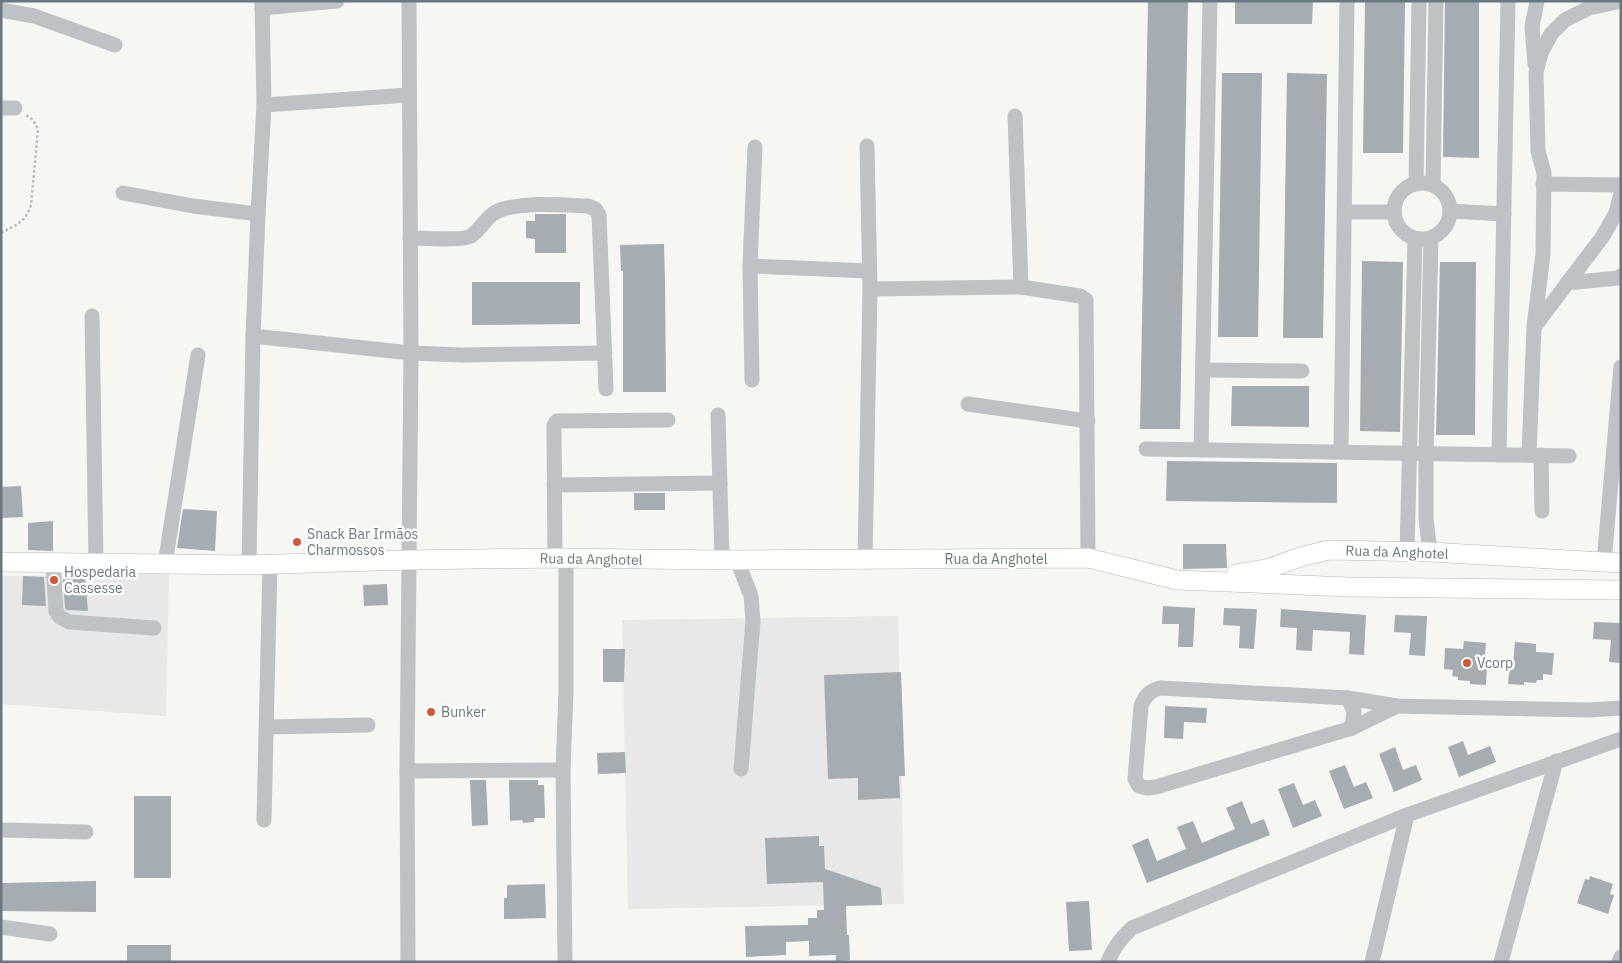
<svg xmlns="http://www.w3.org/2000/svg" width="1622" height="963" font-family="'IBM Plex Sans',sans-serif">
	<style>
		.built { fill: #e7e8e7 }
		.building { fill: #a6adb2 }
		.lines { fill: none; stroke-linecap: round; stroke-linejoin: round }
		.major-casing { stroke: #b2b6b9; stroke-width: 20 }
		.path { stroke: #b8bbbd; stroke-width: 2.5; stroke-dasharray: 2.5 2.5; stroke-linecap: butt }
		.minor { stroke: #bec2c5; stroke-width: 15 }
		.major { stroke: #fff; stroke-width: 19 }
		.poi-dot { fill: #cf583a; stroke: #fff; stroke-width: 2 }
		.labels { text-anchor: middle; stroke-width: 5; stroke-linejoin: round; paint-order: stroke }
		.poi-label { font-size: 14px; fill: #697781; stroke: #fff; text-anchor: start }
		.street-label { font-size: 14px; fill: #697781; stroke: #fff }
	</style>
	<rect width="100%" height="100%" fill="#f6f6f3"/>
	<g class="built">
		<polygon points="169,574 166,716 1,704 1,576"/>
		<polygon points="898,616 904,904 628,909 622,620"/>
	</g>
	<g class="building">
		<polygon points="1148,1 1188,1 1180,429 1140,429"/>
		<polygon points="1235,1 1313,1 1312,24 1235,24"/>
		<polygon points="1365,1 1405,1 1403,153 1363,153"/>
		<polygon points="1445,1 1479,1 1479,158 1443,157"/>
		<polygon points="1222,73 1262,73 1258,337 1218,337"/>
		<polygon points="1287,73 1327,74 1323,338 1283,338"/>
		<polygon points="535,214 566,214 566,253 535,253 535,239 526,238 526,221 535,221"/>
		<polygon points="664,244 665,281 666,392 623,392 623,271 621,271 620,245"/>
		<polygon points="1362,261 1403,262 1400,432 1360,431"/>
		<polygon points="1440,262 1476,262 1475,435 1436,435"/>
		<polygon points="472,282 580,282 580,324 472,325"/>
		<polygon points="1232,386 1309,386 1309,427 1231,426"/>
		<polygon points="1167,461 1337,463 1337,503 1166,501"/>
		<polygon points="21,486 23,517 1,518 1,487"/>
		<rect x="634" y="493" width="31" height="17"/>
		<polygon points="183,509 217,511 215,551 177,548"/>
		<polygon points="53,521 53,551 28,550 28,523"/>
		<polygon points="1183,544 1226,544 1227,568 1183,569"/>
		<polygon points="23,576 44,577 46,606 22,605"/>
		<polygon points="85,577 88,611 67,610 65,608 63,578"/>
		<polygon points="387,584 388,605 364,606 363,585"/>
		<polygon points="1163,606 1195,608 1193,647 1178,647 1179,624 1162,624"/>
		<polygon points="1224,608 1257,609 1254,649 1239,648 1240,626 1223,625"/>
		<polygon points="1281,609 1366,615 1364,655 1349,654 1350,632 1313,630 1312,651 1296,650 1297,628 1280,627"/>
		<polygon points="1395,615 1427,616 1425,656 1409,655 1411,633 1394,632"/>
		<polygon points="1594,622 1621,623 1621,663 1609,662 1611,640 1593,639"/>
		<polygon points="1464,641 1486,643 1484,665 1487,665 1486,685 1470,684 1470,681 1458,680 1458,677 1452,676 1453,670 1444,669 1445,648 1463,649"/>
		<polygon points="1515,642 1536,644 1536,652 1554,653 1552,675 1543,674 1543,680 1537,680 1536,683 1524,682 1524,685 1508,684 1510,664 1513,664"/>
		<polygon points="603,649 625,649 624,682 603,682"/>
		<polygon points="901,672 905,776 899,776 900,798 858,800 858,778 828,779 824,675"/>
		<polygon points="1165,706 1207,708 1206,723 1184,722 1183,739 1164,738"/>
		<polygon points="1463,741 1468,755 1490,746 1496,762 1459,777 1448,747"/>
		<polygon points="1395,747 1403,770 1416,765 1422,780 1394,792 1379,754"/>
		<polygon points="625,752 626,773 598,774 597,753"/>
		<polygon points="1345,765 1354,787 1366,782 1373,798 1344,809 1329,771"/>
		<polygon points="470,780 486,780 488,825 472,826"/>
		<polygon points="509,780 538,780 538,785 544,785 545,818 534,818 534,822 523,823 522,820 510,821"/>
		<polygon points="1294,783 1303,805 1315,800 1322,816 1293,828 1278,789"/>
		<rect x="134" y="796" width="37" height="82"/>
		<polygon points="1242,801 1251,824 1264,819 1270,835 1147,883 1132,845 1148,838 1157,861 1186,849 1177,827 1193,821 1202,843 1235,829 1226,808"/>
		<polygon points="819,836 819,846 824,846 825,869 881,888 882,905 846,906 847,935 849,935 850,960 836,961 836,955 809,956 809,941 786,942 786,955 746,957 745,926 808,925 808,918 817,918 817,910 824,910 823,882 767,884 765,838"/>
		<polygon points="1590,876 1613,884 1610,894 1614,895 1608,914 1577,903 1585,879 1589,880"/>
		<polygon points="96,881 96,912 1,911 1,883"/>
		<polygon points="545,884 546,918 504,919 504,898 507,898 507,885"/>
		<polygon points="1089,901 1092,950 1069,951 1066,902"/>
		<rect x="127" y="945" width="44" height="17"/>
	</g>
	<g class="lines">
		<g class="major-casing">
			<g id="major">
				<polyline points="1,562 249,565 408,560 555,558 722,560 1088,558 1177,580 1349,587 1621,590"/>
				<polyline points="1236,574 1270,568 1300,557 1329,550 1430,552 1621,563"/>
			</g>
		</g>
		<path class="path" d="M1,233C16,225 26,222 31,205L38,129L33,120L26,115"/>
		<g class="minor">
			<polyline points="262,8 337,1"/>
			<polyline points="1,10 34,16 115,45"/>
			<polyline points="1535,64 1532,27 1537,1"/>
			<polyline points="264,105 409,95"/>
			<polyline points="1,108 15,108"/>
			<polyline points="1015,116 1021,287"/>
			<circle cx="1422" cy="211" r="28"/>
			<polyline points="1416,184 1419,1"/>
			<polyline points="1543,184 1621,185"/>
			<polyline points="1433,185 1436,1"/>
			<polyline points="123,193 193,206 258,214"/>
			<polyline points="1450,211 1504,214"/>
			<polyline points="1345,212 1394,212"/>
			<path d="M410,238C422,238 462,241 471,236C484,227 486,214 503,209C531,202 559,205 588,206L595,209L599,215L606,389"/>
			<polyline points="750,266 869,271"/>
			<polyline points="1567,283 1618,278 1621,276"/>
			<polyline points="870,289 1021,287 1080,296 1086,300 1088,558"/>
			<polyline points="92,316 96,563"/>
			<polyline points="1535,326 1603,236 1616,213 1621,194"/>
			<polyline points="253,336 411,353 462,355 605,353"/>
			<polyline points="1203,370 1302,371"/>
			<polyline points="752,380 750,266 755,147"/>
			<polyline points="968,404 1088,421"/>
			<polyline points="718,415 722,560"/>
			<polyline points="1146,449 1569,456"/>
			<polyline points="1201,450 1210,1"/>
			<polyline points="1341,452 1347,1"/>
			<polyline points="1499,455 1508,1"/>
			<polyline points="1529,455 1534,327 1543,254 1544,173 1538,151 1536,73 1541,53 1551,34 1565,20 1589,8 1621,1"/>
			<polyline points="1541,455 1542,511"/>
			<polyline points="554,485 720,483"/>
			<polyline points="1407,552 1415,239"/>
			<polyline points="1430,552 1426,519 1426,454 1431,238"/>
			<polyline points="555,558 554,431 554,425 557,421 668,420"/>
			<polyline points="737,560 751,596 753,621 741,769"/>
			<polyline points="865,560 870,289 867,146"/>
			<polyline points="1604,562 1621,367"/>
			<polyline points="53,563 56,611 60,617 69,622 154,628"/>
			<polyline points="165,564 198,355"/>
			<polyline points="249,565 253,336 258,214 264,105 262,1"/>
			<polyline points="1348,698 1354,711 1352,728"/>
			<path d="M1397,706L1352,728L1156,787L1147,788L1139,786L1135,779L1141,706C1145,696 1149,691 1160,688L1348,698L1397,706L1589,710L1621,708"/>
			<polyline points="267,727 368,725"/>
			<polyline points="407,771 563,770"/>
			<polyline points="264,820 270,564"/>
			<polyline points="1,830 86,832"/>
			<polyline points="1,927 50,934"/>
			<polyline points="565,959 563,770 566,692 566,558"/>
			<polyline points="408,962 407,771 411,353 409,1"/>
			<path d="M1108,962C1113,948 1121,938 1132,928L1407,815L1621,739"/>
			<polyline points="1372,962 1407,815"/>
			<polyline points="1501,962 1556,761"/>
			<polyline points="1619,962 1621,957"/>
		</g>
		<use href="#major" class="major"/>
	</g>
	<g class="poi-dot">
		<circle cx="297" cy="542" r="5"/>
		<circle cx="54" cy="580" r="5"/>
		<circle cx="1467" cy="663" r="5"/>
		<circle cx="431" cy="712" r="5"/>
	</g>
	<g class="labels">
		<g class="poi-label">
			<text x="307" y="539">Snack Bar Irmãos<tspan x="307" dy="16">Charmossos</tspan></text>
			<text x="64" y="577">Hospedaria<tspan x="64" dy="16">Cassesse</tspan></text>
			<text x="1477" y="668">Vcorp</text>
			<text x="441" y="717">Bunker</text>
		</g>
		<g class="street-label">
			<text transform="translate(1397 552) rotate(2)" y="5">Rua da Anghotel</text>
			<text transform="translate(591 559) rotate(1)" y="5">Rua da Anghotel</text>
			<text x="996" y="564">Rua da Anghotel</text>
		</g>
	</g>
	<rect width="1622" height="963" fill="none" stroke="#697781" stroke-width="5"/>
</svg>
